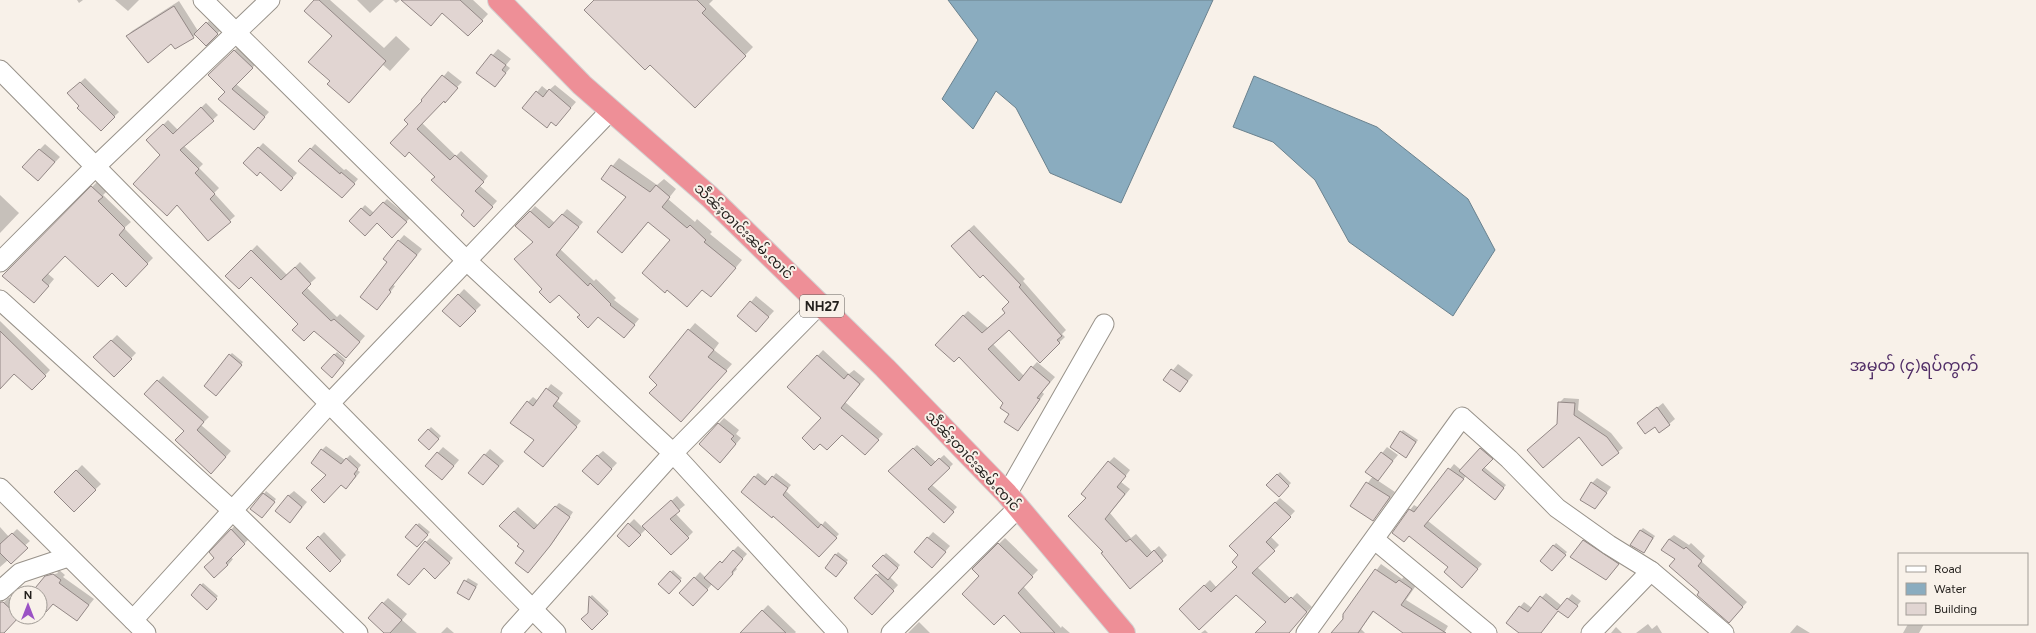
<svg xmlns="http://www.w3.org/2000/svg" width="2036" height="633" font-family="Figtree,'Noto Sans Myanmar',sans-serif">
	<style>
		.water { fill: #8aacbf; stroke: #6b828e }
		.shadow { fill: #0003 }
		.building { fill: #e1d5d2; stroke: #938886 }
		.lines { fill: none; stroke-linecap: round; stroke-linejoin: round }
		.minor-casing { stroke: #98928a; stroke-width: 21 }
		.trunk-casing { stroke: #d3d2d2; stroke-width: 24 }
		.minor { stroke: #fff; stroke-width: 19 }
		.trunk { stroke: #ee8f97; stroke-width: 22 }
		.labels { text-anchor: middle; stroke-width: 4; stroke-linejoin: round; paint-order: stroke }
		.shield { fill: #f8f1e9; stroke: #625e5a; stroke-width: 1 }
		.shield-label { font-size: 13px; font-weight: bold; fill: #221f1c }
		.street-label { font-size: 14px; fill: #221f1c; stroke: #f8f1e9 }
		.quarter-label { font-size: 16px; fill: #512e67; stroke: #f8f1e9 }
	</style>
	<rect width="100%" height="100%" fill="#f8f1e9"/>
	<g class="water">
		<polygon points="948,0 1213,0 1121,203 1050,173 1016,108 996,91 973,129 942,99 978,40"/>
		<polygon points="1254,76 1377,127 1468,199 1495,250 1453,316 1349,242 1315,180 1273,142 1233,127"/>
	</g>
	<g class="shadow">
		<polygon points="77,0 83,0 79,3"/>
		<polygon points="115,0 139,0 128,11"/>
		<polygon points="315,0 330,0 384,48 396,36 410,49 390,71 382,64 331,81 334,36"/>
		<polygon points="357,0 384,0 370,13"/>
		<polygon points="393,0 400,0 396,3"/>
		<polygon points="403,0 473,0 488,14 475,28 443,12"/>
		<polygon points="596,0 713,0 709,4 753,47 695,107"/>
		<polygon points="179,1 198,31 209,21 220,31 206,44 196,34 193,37 172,42 127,36 132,31"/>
		<polygon points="239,46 257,63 236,84 269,112 258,124 209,75"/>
		<polygon points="498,49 511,59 506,65 510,68 500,80 478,72"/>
		<polygon points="448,71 462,82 422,123 456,156 461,151 488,176 480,186 497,201 479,221 466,211 436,177 409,124 424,101"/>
		<polygon points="85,78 119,112 101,129 80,106 73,89"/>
		<polygon points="555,85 576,102 556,125 552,121 547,127 524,108 542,86 548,91"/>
		<polygon points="206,103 218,115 184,146 203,164 199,168 219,188 214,193 235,216 208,240 161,155 147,141 168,120 178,130"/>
		<polygon points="263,143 297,173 281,190 260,171 245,163"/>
		<polygon points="45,144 60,157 43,175 23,167"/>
		<polygon points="315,144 344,170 346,169 358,179 346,193 300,161"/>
		<polygon points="619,158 657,185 664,179 676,189 668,199 695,222 697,219 712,232 710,234 742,260 718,289 703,289 687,306 672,240 649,221 629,245 627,197 602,179"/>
		<polygon points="98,181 108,190 103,195 131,222 124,228 153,258 126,285 112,272 66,255 47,273 54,279 40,296 3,276"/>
		<polygon points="0,195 19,213 0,233"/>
		<polygon points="387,199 410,218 392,236 377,222 350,221 365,205 374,213"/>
		<polygon points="535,206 555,223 567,209 583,222 560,249 594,281 596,279 616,298 614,300 639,319 629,331 598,316 581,315 559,294 543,289 534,241 517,226"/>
		<polygon points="974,225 1025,279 1023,281 1066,330 1062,334 1065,337 1040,361 1010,329 993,344 1024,376 1037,362 1055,377 1042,392 1044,394 1018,430 963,316 968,311 988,328 1006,312 1010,302 957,240"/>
		<polygon points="404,235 422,249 393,285 395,286 382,303 389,262 384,258"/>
		<polygon points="257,245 287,275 300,262 316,278 306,287 337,317 340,314 365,336 351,352 314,329 299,324 251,276 227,276"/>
		<polygon points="464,289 481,305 460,326 444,311"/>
		<polygon points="756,296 774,311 761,325 739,316"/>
		<polygon points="0,321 50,370 32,389 14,372 0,363"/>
		<polygon points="695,323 719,343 714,350 732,364 687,414 658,385 689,330"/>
		<polygon points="117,335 136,353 114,376 95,357"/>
		<polygon points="823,350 849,374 854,370 865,379 845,402 883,434 870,448 842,433 820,443 823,418 789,387"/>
		<polygon points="337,352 346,360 332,376 322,368"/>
		<polygon points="232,353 243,362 218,393 230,355"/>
		<polygon points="1178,364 1193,375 1180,391 1165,380"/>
		<polygon points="163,376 209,417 201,425 231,451 217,467 185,431 158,381"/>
		<polygon points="551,384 563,393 557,401 581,421 548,461 535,440 528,402 533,397 538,401"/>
		<polygon points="1564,398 1579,399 1578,410 1611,433 1623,448 1602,465 1579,436 1558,424 1559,403"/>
		<polygon points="1663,403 1675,419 1669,424 1660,431 1655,425 1638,423"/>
		<polygon points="724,418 739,430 736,434 741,438 726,456 700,444"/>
		<polygon points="431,427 441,436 429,449 419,440"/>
		<polygon points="1403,430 1418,440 1408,454 1401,432"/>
		<polygon points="917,445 936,462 944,455 953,464 932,485 957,507 948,517 890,471"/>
		<polygon points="326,446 345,460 350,455 361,465 357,470 360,472 350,484 328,474 322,450"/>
		<polygon points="1483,446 1494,456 1484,467 1506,485 1497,496 1466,476 1428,521 1482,564 1466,582 1450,567 1410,510 1414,505 1419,508 1454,464 1461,470"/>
		<polygon points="443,447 459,460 447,474 427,465"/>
		<polygon points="1387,447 1398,455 1377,480 1395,492 1373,520 1351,506 1373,476 1367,472"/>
		<polygon points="490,449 504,461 483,484 469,472"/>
		<polygon points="603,451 617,463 603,478 597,456"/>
		<polygon points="1114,457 1130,470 1121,482 1130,489 1110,513 1131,538 1136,534 1152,552 1159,546 1167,555 1162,560 1104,552 1088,498 1109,462"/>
		<polygon points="82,465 101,484 74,510 56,492"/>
		<polygon points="1280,472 1291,483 1279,496 1267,485"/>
		<polygon points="758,473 769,482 776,473 791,485 786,491 822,525 825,521 839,534 819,555 774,515 742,492"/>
		<polygon points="1597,478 1611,487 1595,508 1592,483"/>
		<polygon points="266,491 276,499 262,517 264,494"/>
		<polygon points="294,491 307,502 290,522 288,496"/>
		<polygon points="677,496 685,505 675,513 693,532 671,554 646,529 629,546 629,524 634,519 642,527"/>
		<polygon points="1280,498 1295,511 1271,537 1279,545 1257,567 1291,599 1297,593 1312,607 1286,633 1257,633 1267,622 1236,594 1180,609 1210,580 1217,588 1238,567 1240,555 1231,546"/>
		<polygon points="559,503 573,512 554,541 532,568 520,544 514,511 518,507 538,525"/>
		<polygon points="419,523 430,532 420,543 417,525"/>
		<polygon points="236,524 250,538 230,557 233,559 228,565 215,558 231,530"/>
		<polygon points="0,527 9,537 17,529 30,541 0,567"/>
		<polygon points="1643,528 1655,536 1646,549 1640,531"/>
		<polygon points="324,532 346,555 330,571 308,548"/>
		<polygon points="933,532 950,546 937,561 915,552"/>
		<polygon points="1589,535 1623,558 1611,573 1583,540"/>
		<polygon points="1674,535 1689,545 1691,543 1705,556 1701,561 1747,602 1733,617 1700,592 1669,539"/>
		<polygon points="430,538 453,558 440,573 424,567 426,542"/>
		<polygon points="1005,538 1038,570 1023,586 1061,628 1062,626 1070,633 1022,633 973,569"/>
		<polygon points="1556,543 1567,552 1554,567 1541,561"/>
		<polygon points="738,546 747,554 735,567 737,569 718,589 712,584 699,599 681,593 700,572 706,578"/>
		<polygon points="838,552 848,560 838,573 826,568"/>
		<polygon points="886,553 900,565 890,577 898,585 872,613 855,598 880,572 874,566"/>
		<polygon points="1381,564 1402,579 1405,575 1417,584 1406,600 1448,626 1444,633 1404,633 1374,611 1361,629 1365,633 1333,633 1345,619 1342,617"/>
		<polygon points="58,569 65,575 63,577 94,599 77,620 53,603 40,606 40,593 33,593 46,577 58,573 57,571 49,574 52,571"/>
		<polygon points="673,570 682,578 669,593 659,584"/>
		<polygon points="468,578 478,584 471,596 458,592"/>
		<polygon points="203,583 218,596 207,608 192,595"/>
		<polygon points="1546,593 1562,606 1572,594 1581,601 1568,617 1558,610 1541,633 1520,633 1520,607 1524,602 1532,608"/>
		<polygon points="592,595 609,611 592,628 589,613 590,597"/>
		<polygon points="9,597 16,604 16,617 19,617 0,623 0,606"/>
		<polygon points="388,598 407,614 402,620 417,633 386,633 383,603"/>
		<polygon points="768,605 796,632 795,633 751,633 746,628"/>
		<polygon points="919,622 930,633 908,633"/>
		<polygon points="1648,624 1652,629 1657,625 1662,633 1636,633"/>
		<polygon points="1908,624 1924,624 1919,633 1903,633"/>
		<polygon points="1797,625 1810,633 1790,633"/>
		<polygon points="447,627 454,633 441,633"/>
		<polygon points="1616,627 1622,633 1611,633"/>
		<polygon points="1205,630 1208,633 1201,633"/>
	</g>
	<g class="building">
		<polygon points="314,0 319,0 386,61 349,103 327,84 330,81 308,62 332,36 304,11"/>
		<polygon points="401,0 460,0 483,21 468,36 442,13 431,26"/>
		<polygon points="594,0 697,0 706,9 702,13 746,56 695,108 650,65 645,70 584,10"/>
		<polygon points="174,6 194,38 175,49 171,44 148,63 126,36"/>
		<polygon points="206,22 218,34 206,46 194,34"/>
		<polygon points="234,50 253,68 232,89 265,117 254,130 218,99 225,92 208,75"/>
		<polygon points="491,54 506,65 502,70 506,73 495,87 476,73"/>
		<polygon points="442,75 458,88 445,103 444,101 417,129 450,160 455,155 484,182 475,191 493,207 474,227 461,215 464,211 431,180 435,177 409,152 405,157 390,143 408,124 404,120 422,101 421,100"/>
		<polygon points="80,82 115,117 101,131 77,108 79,106 67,93"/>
		<polygon points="549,89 571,108 556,126 551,122 547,128 522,108 536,91 543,97"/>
		<polygon points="201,107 214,121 180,150 199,169 195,173 215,194 210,199 231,222 208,241 177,205 167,216 133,184 160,155 146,140 163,124 173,134"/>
		<polygon points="258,147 293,178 281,191 260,172 257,176 243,163"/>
		<polygon points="310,148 340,174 341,172 355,184 342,198 298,161"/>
		<polygon points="39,149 55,162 38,181 22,167"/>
		<polygon points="611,165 650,192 656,185 670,197 662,207 687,228 690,225 706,240 704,242 736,268 711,297 702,290 687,307 667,290 665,293 642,273 670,240 648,222 622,253 597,232 626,197 601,179"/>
		<polygon points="91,186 103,197 98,201 125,228 119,235 148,264 126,287 112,273 98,287 65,256 42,280 49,286 34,303 2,276"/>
		<polygon points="383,202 407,222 392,238 377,223 365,236 349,221 361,208 370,216"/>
		<polygon points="530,211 549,228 562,214 579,227 556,255 588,286 590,283 611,304 610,305 635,325 624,338 598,317 588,328 577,317 580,315 559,295 550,303 539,292 542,289 514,259 533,242 515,226"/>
		<polygon points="969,230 1021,285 1019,287 1062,336 1057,340 1060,343 1040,363 1009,330 988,349 1019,381 1031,366 1050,382 1037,398 1040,399 1018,431 1004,422 1009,414 1000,408 1003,403 959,357 954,362 935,345 963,315 982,333 1005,313 1002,309 1009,302 983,275 980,278 951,246"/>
		<polygon points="398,240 417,255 389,290 391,292 377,310 360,297 387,262 383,259"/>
		<polygon points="251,250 281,280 295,267 311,284 302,293 331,321 334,319 360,342 346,358 314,331 304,341 292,330 298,324 251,277 239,289 225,276"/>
		<polygon points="458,294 476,311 460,327 442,311"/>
		<polygon points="750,301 769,317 756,332 737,316"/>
		<polygon points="688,329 714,350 708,357 727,371 681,422 649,393 657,385 649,377"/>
		<polygon points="0,331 46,376 32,390 14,374 0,389"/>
		<polygon points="111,340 132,359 114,377 93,357"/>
		<polygon points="229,354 242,365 216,396 204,386"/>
		<polygon points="334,354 344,363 332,378 321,368"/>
		<polygon points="817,355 844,379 848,374 860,384 841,408 879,440 865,455 842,435 827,450 820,444 814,450 802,438 821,418 787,387"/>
		<polygon points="1171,369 1188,381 1180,392 1163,380"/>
		<polygon points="157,380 204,422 197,430 226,457 211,474 175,440 184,431 144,394"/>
		<polygon points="546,388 559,398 553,406 577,427 543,467 524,452 534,440 510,423 527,401 533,406"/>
		<polygon points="1558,402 1575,403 1574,415 1607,437 1619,453 1602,466 1579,437 1543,468 1527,450 1557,424"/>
		<polygon points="1657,407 1670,425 1659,433 1655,427 1645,434 1637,423"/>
		<polygon points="718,423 734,436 731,439 736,444 720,463 699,444"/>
		<polygon points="428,429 439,439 429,450 418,440"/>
		<polygon points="1400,431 1416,442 1406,458 1390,447"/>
		<polygon points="913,448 931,466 939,458 950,468 928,489 954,512 944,523 888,471"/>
		<polygon points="1480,448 1493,459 1482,470 1504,488 1495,500 1459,471"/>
		<polygon points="321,449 341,464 346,458 358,469 354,474 356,476 346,489 341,485 324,503 311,490 326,475 311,463"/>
		<polygon points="437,452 454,466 442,480 425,466"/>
		<polygon points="1381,452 1393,461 1378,481 1365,472"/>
		<polygon points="484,454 499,466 483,485 468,473"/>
		<polygon points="597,455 612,469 598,485 582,471"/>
		<polygon points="1108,461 1126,476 1117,487 1125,494 1105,519 1126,542 1130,539 1147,557 1154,550 1163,561 1130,589 1101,553 1103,552 1068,516 1086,498 1081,494"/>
		<polygon points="1448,468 1464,479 1424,526 1478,569 1462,588 1444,572 1448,567 1409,536 1404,542 1392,533 1409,509 1414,512"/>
		<polygon points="76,470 96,490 74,512 54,492"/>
		<polygon points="1277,474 1289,486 1279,497 1266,485"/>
		<polygon points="754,476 765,485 772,476 788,488 783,495 818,528 821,524 837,538 819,557 773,516 772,518 741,492"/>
		<polygon points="1366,482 1390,497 1373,521 1350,506"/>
		<polygon points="1591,482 1607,493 1595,509 1580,500"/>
		<polygon points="263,493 275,502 262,518 250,509"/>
		<polygon points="288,495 302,507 290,523 275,511"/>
		<polygon points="671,500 680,511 670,519 689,538 671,555 642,526"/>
		<polygon points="1275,502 1291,517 1266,542 1275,551 1252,573 1285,603 1291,597 1307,612 1289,633 1255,633 1266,622 1236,595 1199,630 1179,609 1204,585 1211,592 1237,567 1232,562 1238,555 1229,546"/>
		<polygon points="555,506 570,517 550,546 528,573 515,563 524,551 517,546 519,544 499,526 514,511 534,529"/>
		<polygon points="628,523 641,535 629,547 617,536"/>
		<polygon points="416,524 428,535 417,547 405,537"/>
		<polygon points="231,529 245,544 226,563 228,565 214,578 204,567 214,558 209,552"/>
		<polygon points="1640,530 1653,538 1644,553 1630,545"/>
		<polygon points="12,533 28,548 11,564 0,553 0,544"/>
		<polygon points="318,536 341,561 330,572 306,548"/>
		<polygon points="927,537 946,552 932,568 914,552"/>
		<polygon points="1669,539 1684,549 1686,547 1702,561 1698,566 1743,607 1729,623 1697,595 1699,592 1669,566 1675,559 1661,550"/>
		<polygon points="1583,540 1619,564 1606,580 1570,557"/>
		<polygon points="425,541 450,563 435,579 424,568 409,585 397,575"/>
		<polygon points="998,543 1033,577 1018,593 1055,633 1021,633 1004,615 994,625 962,594 979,576 972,569"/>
		<polygon points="1553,545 1566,555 1552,571 1540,561"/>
		<polygon points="733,550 743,559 732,572 733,574 718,590 704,578 720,561 722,563"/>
		<polygon points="835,554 847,563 836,577 825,568"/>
		<polygon points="883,555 898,568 888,580 872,566"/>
		<polygon points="1375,569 1396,583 1399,580 1412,589 1401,605 1446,633 1403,633 1373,611 1358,633 1331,633 1343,619 1343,614"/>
		<polygon points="670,571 681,581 669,594 658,584"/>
		<polygon points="53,574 61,580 59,583 89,605 77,621 53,604 46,612 40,607 40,593 31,593 45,576"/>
		<polygon points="876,574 894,591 872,615 854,598"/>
		<polygon points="694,577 708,590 693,606 679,593"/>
		<polygon points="464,580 476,587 469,600 457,593"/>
		<polygon points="200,584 217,599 207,610 191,595"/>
		<polygon points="589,596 608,614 592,630 581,619 588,613"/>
		<polygon points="1540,596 1557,610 1567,598 1578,606 1568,618 1558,611 1541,633 1519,633 1506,623 1519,606 1528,612"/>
		<polygon points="0,602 3,602 16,614 16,617 19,617 4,633 0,633"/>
		<polygon points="382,602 402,620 390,633 384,633 368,618"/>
		<polygon points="762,610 786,633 740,633"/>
	</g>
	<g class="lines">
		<g class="minor-casing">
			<g id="minor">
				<polyline points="203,0 467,261 673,453 838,633"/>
				<polyline points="0,70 556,633"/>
				<polyline points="0,262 96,166 270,0"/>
				<polyline points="0,300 233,511 358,633"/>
				<polyline points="0,488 146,633"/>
				<polyline points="1007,494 1104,324"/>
				<polyline points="1375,540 1487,633"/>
				<polyline points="0,591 20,573 68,557"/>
				<polyline points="133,620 330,403 611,110"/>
				<polyline points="511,633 673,453 820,304"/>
				<polyline points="891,633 1017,509"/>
				<polyline points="1306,633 1462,417 1509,459 1557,508 1609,545 1651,571 1724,633"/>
				<polyline points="1591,633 1651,571"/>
			</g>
		</g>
		<g class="trunk-casing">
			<polyline id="trunk" points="499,0 582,85 710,197 885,368 1007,494 1124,633"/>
		</g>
		<use href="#minor" class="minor"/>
		<use href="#trunk" class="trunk"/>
	</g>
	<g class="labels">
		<rect class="shield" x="800" y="295" width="44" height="22" rx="3"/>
		<g class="shield-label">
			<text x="822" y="311">NH27</text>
		</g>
		<g class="street-label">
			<text transform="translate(744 231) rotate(44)" y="5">သဵၼ်ႈတၢင်းၼမ်ႉၸၢင်</text>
			<text transform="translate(973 461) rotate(47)" y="5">သဵၼ်ႈတၢင်းၼမ်ႉၸၢင်</text>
		</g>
		<g class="quarter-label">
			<text x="1914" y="371">အမှတ် (၄)ရပ်ကွက်</text>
		</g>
	</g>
	<rect x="1898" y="553" width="130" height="72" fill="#f8f1e9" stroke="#a29d97"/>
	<rect x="1906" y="566" width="20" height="6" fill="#ffffff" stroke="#a29d97"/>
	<text x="1934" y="573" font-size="12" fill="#221f1c">Road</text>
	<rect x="1906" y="583" width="20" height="12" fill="#8aacbf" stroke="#a29d97"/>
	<text x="1934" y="593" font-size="12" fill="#221f1c">Water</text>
	<rect x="1906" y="603" width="20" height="12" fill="#e1d5d2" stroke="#a29d97"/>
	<text x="1934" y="613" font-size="12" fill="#221f1c">Building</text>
	<g transform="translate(28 605)"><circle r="19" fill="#f8f1e9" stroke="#a29d97"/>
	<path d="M0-3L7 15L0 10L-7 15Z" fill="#9b52c5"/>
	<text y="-6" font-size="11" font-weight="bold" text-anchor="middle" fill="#221f1c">N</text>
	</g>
</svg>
